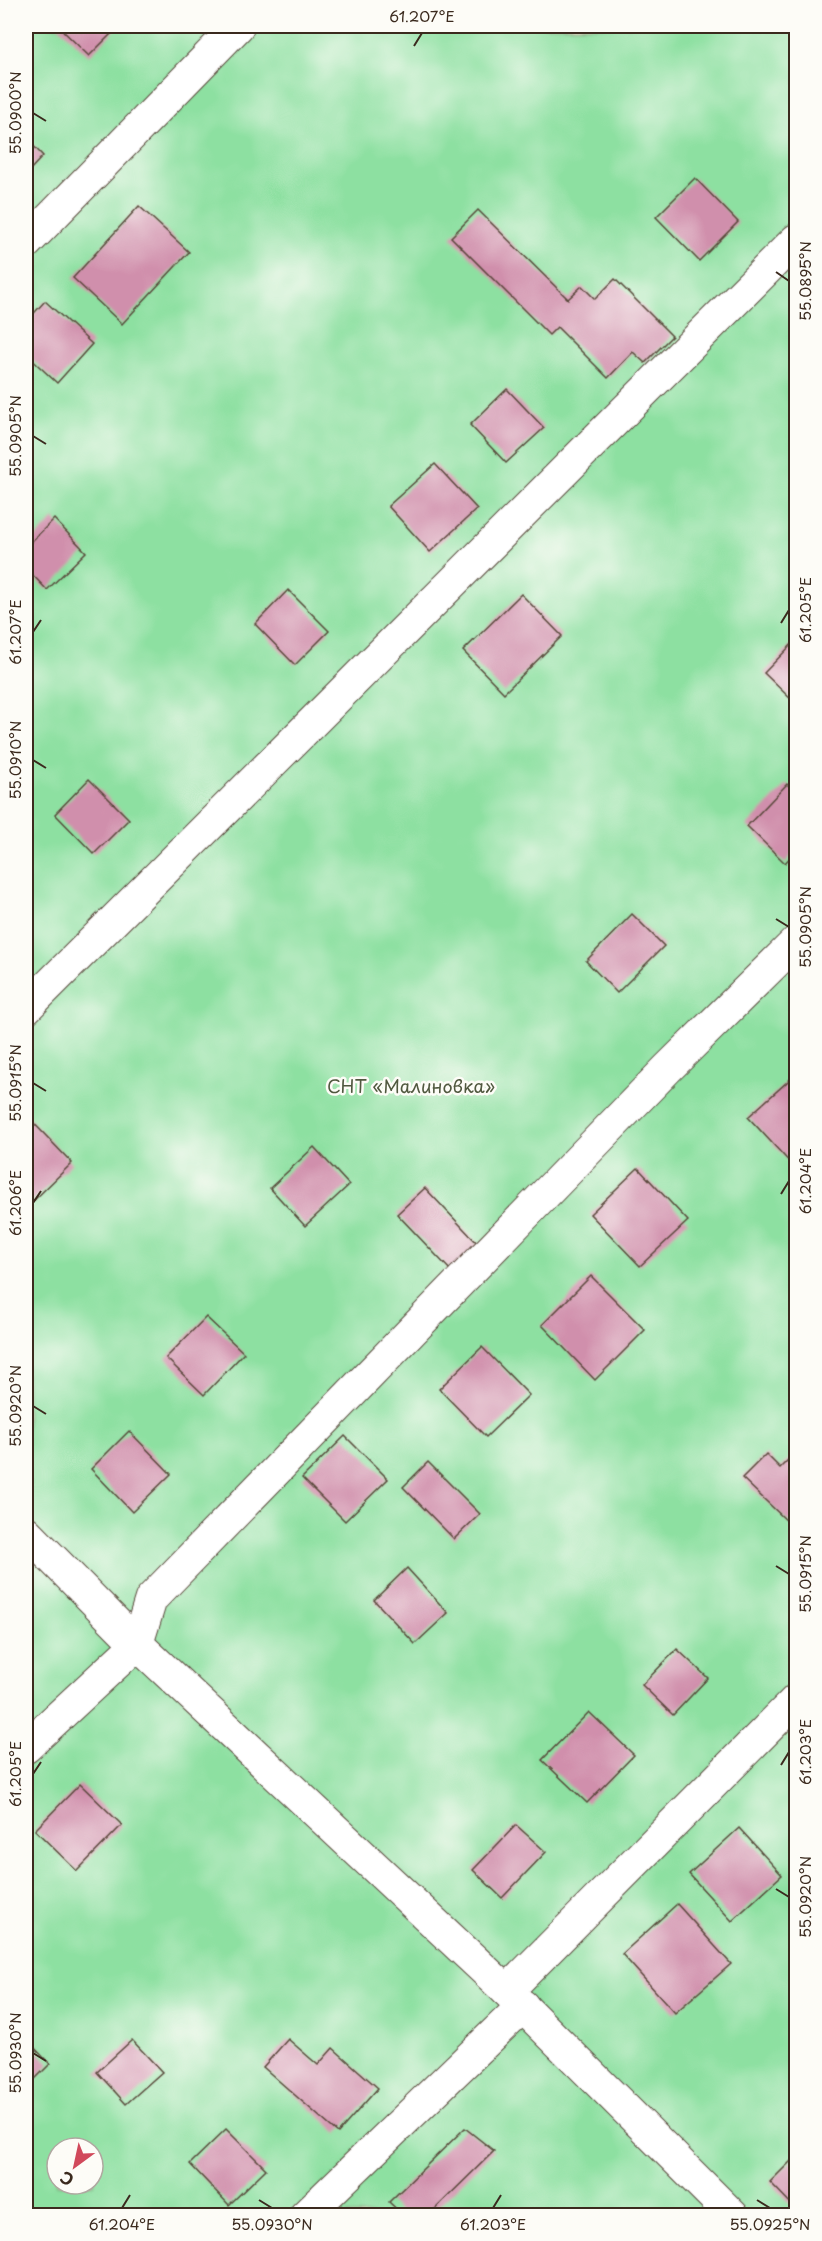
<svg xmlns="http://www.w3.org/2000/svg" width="822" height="2241" font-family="'Playpen Sans',sans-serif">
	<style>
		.green { fill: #8de0a1; stroke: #648560; stroke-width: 1.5; fill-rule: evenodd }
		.building { fill: #d08fac }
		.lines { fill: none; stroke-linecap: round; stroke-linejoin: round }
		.minor-casing { stroke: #574639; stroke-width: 34 }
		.minor { stroke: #fff; stroke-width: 32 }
		.ticks { fill: none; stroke: #3b2a1e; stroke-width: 2 }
		.labels { text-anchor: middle; stroke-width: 5; stroke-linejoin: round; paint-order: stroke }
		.park-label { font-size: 18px; fill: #50583f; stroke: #fdfcf7 }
		.neatline { fill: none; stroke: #3b2a1e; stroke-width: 2 }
		.ticks-label { font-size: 15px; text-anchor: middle; fill: #3b2a1e }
	</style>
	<rect width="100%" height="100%" fill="#fdfcf7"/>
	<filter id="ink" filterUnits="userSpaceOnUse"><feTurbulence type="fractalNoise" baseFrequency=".0167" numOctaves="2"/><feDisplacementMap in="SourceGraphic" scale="12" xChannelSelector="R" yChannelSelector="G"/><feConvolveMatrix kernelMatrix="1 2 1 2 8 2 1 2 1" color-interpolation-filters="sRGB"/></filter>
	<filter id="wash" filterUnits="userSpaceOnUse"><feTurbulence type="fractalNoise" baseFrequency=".008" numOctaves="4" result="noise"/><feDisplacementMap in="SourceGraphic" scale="24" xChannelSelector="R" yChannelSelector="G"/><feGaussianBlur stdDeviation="1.35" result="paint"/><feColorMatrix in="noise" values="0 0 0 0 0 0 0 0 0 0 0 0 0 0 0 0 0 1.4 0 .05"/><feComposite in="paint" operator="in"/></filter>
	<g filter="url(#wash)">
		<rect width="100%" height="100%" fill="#f7e5d0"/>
		<path class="green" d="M26,26H796V2215L26,2216ZM57,2148H93V2184H57Z"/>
		<g id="blocks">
			<g class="building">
				<polygon points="58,26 119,26 89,56"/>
				<polygon points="26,138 43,156 26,174"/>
				<polygon points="695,178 738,222 699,261 656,217"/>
				<polygon points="139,206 189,252 122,324 73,278"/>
				<polygon points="478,210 568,299 582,286 595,299 615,279 672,336 645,363 633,352 608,378 557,327 549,335 451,237"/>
				<polygon points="45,301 92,344 57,383 26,354 26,322"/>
				<polygon points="507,389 544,428 506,463 470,425"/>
				<polygon points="435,464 477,509 430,552 388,506"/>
				<polygon points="54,519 86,552 47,590 26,568 26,547"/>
				<polygon points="288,590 329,631 295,665 255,624"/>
				<polygon points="521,594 562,636 504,693 463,651"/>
				<polygon points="796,640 796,704 764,673"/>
				<polygon points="89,779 129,819 94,854 55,814"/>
				<polygon points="787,784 796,793 796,851 785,863 747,826"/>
				<polygon points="632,914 664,946 617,993 586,961"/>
				<polygon points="796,1074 796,1166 795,1168 748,1117"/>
				<polygon points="26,1115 72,1163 26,1208"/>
				<polygon points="314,1147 349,1185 305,1226 270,1188"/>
				<polygon points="638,1168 688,1221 640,1266 590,1214"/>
				<polygon points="425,1188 480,1246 452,1272 397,1214"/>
				<polygon points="591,1276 645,1330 595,1380 542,1325"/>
				<polygon points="206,1317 244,1353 204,1395 166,1358"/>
				<polygon points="482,1347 529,1395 486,1437 439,1389"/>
				<polygon points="129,1431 171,1474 132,1512 91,1469"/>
				<polygon points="345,1436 388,1479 345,1521 302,1478"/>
				<polygon points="766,1454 780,1468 793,1455 796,1458 796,1516 789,1523 742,1478"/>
				<polygon points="428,1462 480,1514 454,1539 403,1487"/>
				<polygon points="407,1568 448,1613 415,1644 374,1600"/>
				<polygon points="677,1649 708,1678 673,1715 642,1685"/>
				<polygon points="589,1712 634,1755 587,1803 542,1760"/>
				<polygon points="80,1784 122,1825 77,1871 35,1830"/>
				<polygon points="516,1825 546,1852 502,1898 473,1870"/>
				<polygon points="739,1828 782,1875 732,1921 689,1874"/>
				<polygon points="677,1904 731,1964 675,2013 622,1954"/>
				<polygon points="26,2039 50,2064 26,2088"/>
				<polygon points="288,2039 318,2065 333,2048 378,2088 338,2133 263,2067"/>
				<polygon points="132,2040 162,2072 126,2104 97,2072"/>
				<polygon points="465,2128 494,2151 428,2216 404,2216 389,2202"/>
				<polygon points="226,2129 266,2169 229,2205 190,2164"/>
				<polygon points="796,2156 796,2209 770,2182"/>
			</g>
		</g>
	</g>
	<g filter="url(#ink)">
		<use href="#blocks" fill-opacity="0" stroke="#574639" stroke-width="1.5"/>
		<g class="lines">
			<g class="minor-casing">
				<g id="minor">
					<polyline points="26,243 238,26"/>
					<polyline points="26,1008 796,240"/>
					<polyline points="26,1532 137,1644 507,1991 733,2216"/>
					<polyline points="26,1747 137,1644 151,1599 667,1069 796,942"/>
					<polyline points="507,1991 796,1700"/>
					<polyline points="305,2216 523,2006"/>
				</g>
			</g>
			<use href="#minor" class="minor"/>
		</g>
	</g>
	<path class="ticks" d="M414,46L422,33M33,113L46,121M776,272L789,281M33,436L46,444M781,623L789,610M33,632L41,620M33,760L46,768M776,919L789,927M33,1083L46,1091M781,1194L789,1181M33,1203L41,1191M33,1406L46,1414M776,1566L789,1574M781,1765L789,1752M33,1774L41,1762M776,1889L789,1897M33,2053L46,2061M259,2200L272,2208M757,2200L770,2208M122,2208L130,2195M493,2208L501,2195"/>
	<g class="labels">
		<g class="park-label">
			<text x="411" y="1093">СНТ «Малиновка»</text>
		</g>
	</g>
	<rect width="822" height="2241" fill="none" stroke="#fdfcf7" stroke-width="66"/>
	<g transform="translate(75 2166) rotate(213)"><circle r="28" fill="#fdfcf7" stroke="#afa8a0" stroke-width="1.5"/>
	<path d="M0-4.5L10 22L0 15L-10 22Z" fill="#d1495b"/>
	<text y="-9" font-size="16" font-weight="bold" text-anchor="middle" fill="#3b2a1e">С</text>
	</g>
	<rect x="33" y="33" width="756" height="2175" class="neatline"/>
	<g class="ticks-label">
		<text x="422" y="22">61.207°E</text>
		<text transform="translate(16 113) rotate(-90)" y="5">55.0900°N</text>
		<text transform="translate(806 281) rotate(-90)" y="5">55.0895°N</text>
		<text transform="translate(16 436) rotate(-90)" y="5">55.0905°N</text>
		<text transform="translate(806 610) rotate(-90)" y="5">61.205°E</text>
		<text transform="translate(16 632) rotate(-90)" y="5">61.207°E</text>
		<text transform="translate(16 760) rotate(-90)" y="5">55.0910°N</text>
		<text transform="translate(806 927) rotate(-90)" y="5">55.0905°N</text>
		<text transform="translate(16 1083) rotate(-90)" y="5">55.0915°N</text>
		<text transform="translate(806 1181) rotate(-90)" y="5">61.204°E</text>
		<text transform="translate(16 1203) rotate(-90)" y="5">61.206°E</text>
		<text transform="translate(16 1406) rotate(-90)" y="5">55.0920°N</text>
		<text transform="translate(806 1574) rotate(-90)" y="5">55.0915°N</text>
		<text transform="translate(806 1752) rotate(-90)" y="5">61.203°E</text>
		<text transform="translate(16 1774) rotate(-90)" y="5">61.205°E</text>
		<text transform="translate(806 1897) rotate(-90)" y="5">55.0920°N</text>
		<text transform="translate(16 2053) rotate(-90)" y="5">55.0930°N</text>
		<text x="122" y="2230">61.204°E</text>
		<text x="272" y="2230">55.0930°N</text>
		<text x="493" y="2230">61.203°E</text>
		<text x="770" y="2230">55.0925°N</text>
	</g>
</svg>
